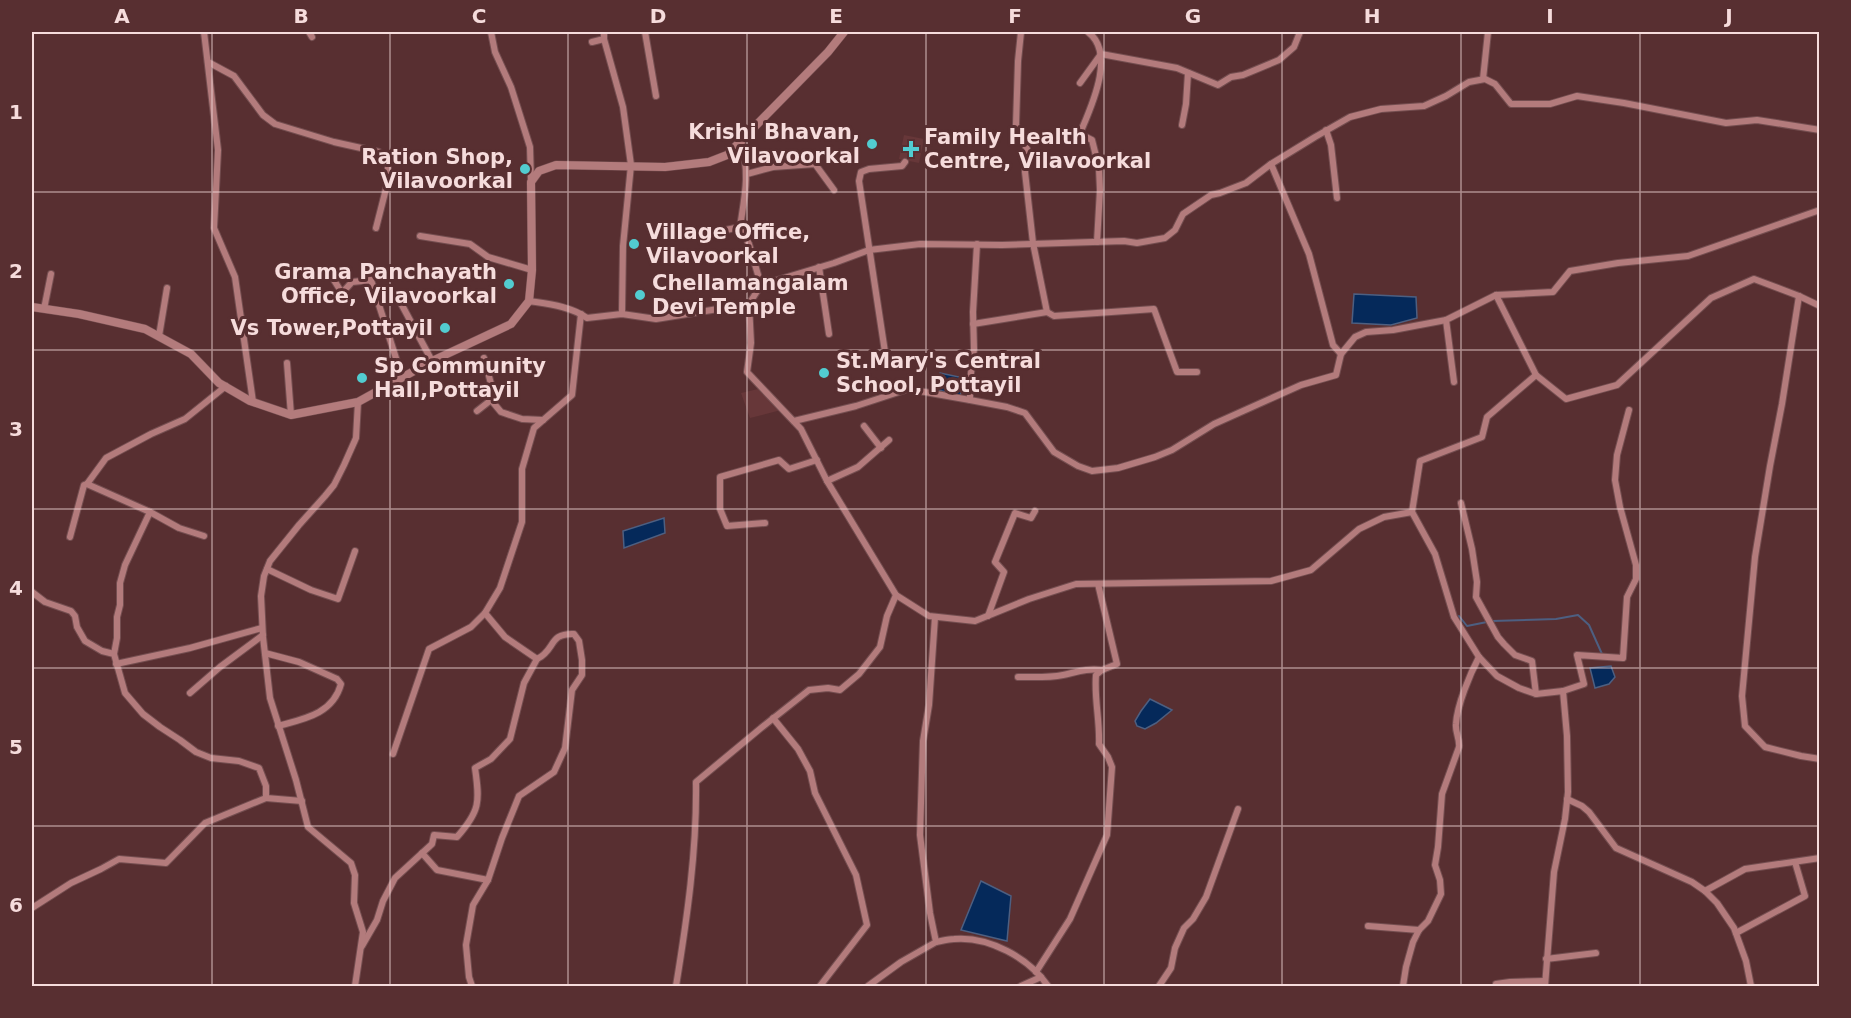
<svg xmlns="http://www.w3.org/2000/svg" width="1851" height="1018" font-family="'DejaVu Sans',sans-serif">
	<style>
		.built { fill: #673739 }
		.water { fill: #05295a; stroke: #4d5f81; stroke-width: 1.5 }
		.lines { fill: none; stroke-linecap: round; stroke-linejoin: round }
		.stream { stroke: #4d5f81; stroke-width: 2 }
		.minor-casing { stroke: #744e50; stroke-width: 8 }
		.tertiary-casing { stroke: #744e50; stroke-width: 9 }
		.minor { stroke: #b37b7c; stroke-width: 6 }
		.tertiary { stroke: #b37b7c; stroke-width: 8 }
		.grid { fill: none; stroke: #f6dcdc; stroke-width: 1.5; stroke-opacity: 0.55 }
		.poi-dot { fill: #52ccd0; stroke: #582f31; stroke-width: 2 }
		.labels { text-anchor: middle; stroke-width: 6; stroke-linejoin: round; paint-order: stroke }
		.poi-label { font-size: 21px; font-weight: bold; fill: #f6dcdc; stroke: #582f31; text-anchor: start }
		.neatline { fill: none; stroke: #f6dcdc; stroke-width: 2 }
		.grid-label { font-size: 20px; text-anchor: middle; font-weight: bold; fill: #f6dcdc }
	</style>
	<rect width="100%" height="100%" fill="#582f31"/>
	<g class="built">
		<polygon points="904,135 924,139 919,163 899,159"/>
		<polygon points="758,389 781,410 750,418 741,393"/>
	</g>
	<g class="water">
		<polygon points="1354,294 1416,297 1417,318 1391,325 1352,323"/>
		<polygon points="940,373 964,378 960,396 935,389"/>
		<polygon points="664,518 665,533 624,548 623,531"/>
		<polygon points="1611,666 1615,677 1609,684 1595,688 1590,668"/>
		<polygon points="1150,699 1172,710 1156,723 1145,729 1137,726 1135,721 1141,711"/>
		<polygon points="981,881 1011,896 1007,941 961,930"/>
	</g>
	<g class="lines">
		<g class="stream">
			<polyline points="1459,616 1467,626 1487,622"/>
			<polyline points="1492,621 1556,619 1578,615 1589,625 1602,654"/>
		</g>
		<g class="minor-casing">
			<g id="minor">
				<polyline points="204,32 218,150 214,228 235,277 253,402"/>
				<polyline points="309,32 312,37"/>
				<polyline points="491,32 495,52 511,87 530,147 531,182"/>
				<polyline points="645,32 656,96"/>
				<polyline points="1021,32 1018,61 1016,125 1027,149 1025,172 1033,243 1047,312"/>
				<path d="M1088,32C1116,53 1092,105 1081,131L1084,136L1092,140L1099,168L1100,190L1097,242"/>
				<polyline points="604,39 623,107 631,165 623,246 622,314"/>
				<polyline points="592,42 604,39 604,32"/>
				<polyline points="208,62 234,76 263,115 275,124 334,142 379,152 386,156 388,163 388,181 376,228"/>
				<polyline points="1483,79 1488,32"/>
				<polyline points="1080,83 1101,54 1177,68 1218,85 1231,77 1243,75 1279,60 1294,47 1300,32"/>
				<polyline points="1182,125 1186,104 1188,73"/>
				<polyline points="1326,130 1331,145 1337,198"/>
				<polyline points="1271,164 1309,254 1333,345 1341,354"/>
				<polyline points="747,174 773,167 815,164 834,190"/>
				<polyline points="740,227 749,244 761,285"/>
				<polyline points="420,236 470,244 488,257 532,270"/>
				<path d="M697,236L740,227C745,194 750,174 741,141"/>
				<polyline points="977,244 973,312 974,349 970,381 970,400 1007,407 1025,413 1054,452 1078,466 1092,471 1118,468 1155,457 1172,450 1214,424 1301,385 1336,375 1341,354 1355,337 1366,332 1393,330 1446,320"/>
				<polyline points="819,267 829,334"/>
				<polyline points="327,269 342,293 352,282 371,280 402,377"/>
				<polyline points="1496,295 1536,375 1566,399 1617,385 1711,298 1754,279 1799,296 1820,306"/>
				<polyline points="397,296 432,361"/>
				<polyline points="1799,296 1782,404 1770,466 1755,557 1742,696 1745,726 1765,747 1801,756 1820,759"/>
				<path d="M529,301C548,304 570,306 587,318L622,314L656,319L749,304L761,285L834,263L869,250L920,244L1002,245L1124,241L1137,243L1165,238L1175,230L1183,214L1211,195L1220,193L1246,183L1271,164L1315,137L1350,117L1381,109L1424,106L1446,96L1469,82L1485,79L1495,84L1511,104H1550L1577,96L1624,103L1726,123L1757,120L1820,130"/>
				<polyline points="44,309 51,274"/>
				<polyline points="973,324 1047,312 1054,316 1154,309 1177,372 1197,372"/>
				<polyline points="159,336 167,288"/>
				<polyline points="885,352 859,181 861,172 869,169 902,166 905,162"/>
				<polyline points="287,363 291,415"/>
				<polyline points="1454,382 1446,320 1496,295 1553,292 1570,271 1618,263 1688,256 1817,211 1820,212"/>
				<polyline points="491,400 501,412 522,419 543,420"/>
				<polyline points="477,411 491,400 493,391 484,358"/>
				<polyline points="794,421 856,406 908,389 970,400"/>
				<polyline points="864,426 881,448"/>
				<polyline points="827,481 858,467 889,440"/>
				<polyline points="87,484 106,458 151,434 185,419 226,386"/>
				<polyline points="1461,503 1472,549 1477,582 1476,597 1498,637 1504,644 1515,655 1532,661 1536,694"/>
				<polyline points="150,512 179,528 204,536"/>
				<polyline points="1412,512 1420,461 1482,437 1487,417 1536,375"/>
				<polyline points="765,523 727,526 720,509 720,477 779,460 789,469 817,460"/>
				<polyline points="70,537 84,485 87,484 150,512 125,565 120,583 120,605 117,617 117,638 114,654"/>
				<polyline points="267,569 311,590 338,599 355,551"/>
				<polyline points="32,592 45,602 71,611 75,616 77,627 85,641 102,651 114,654 125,693 143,714 160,727 180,740 196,752 211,758 239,761 259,768 266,786 266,798 302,801"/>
				<polyline points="896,595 929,616 975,621 1029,599 1076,584 1271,581 1311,570 1359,529 1384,517 1412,512 1435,554 1454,617 1479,657 1497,676 1519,688 1536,694 1563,691 1567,736 1568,792 1565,819 1554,872 1545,986"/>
				<polyline points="988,616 1004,572 995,562 1015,513 1031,518 1035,511"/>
				<path d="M265,653L299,662L337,679L341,684C333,714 304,719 278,726"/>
				<polyline points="116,664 190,648 262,628"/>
				<path d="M1018,677C1033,677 1048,678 1063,675C1077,672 1087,668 1102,670"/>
				<polyline points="1563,691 1584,684 1577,655 1623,658 1627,597 1636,579 1636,565 1620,507 1615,480 1617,455 1629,410"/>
				<polyline points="190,693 220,667 263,635"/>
				<polyline points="773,718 798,749 810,771 815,793 856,875 867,925 820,986"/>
				<polyline points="393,754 429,649 471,627 485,613"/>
				<polyline points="1567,799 1582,806 1589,812 1616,848 1692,882 1705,891 1717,903 1734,928 1746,961 1751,986"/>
				<polyline points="422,853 437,870 488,880"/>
				<polyline points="1705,891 1745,869 1820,858"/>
				<polyline points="32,908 71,883 101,869 119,859 166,863 205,823 266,798"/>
				<polyline points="1368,926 1419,930"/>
				<polyline points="1736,933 1805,896 1795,862"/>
				<path d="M936,942C942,941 948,939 954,939C989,936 1029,958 1048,986"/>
				<path d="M362,946L377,920L383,901L395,878L432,844L434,835L457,837C480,811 480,802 475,768L491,759L510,739L524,683L537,659L505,637L485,613L500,588L522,522V469L534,428L572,395L581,314"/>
				<polyline points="1546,959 1596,953"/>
				<path d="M1036,972L1070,919L1107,835L1112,767L1108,757L1099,744C1100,721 1094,698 1096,675L1102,670L1117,664L1098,584"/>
				<polyline points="1496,984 1510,982 1545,981"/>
				<polyline points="355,986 363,932 354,903 355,875 351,863 308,827 296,780 270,698 263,637 261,596 264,576 270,561 299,525 325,496 334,485 344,465 356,438 358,402"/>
				<path d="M472,986L469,977L466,945L473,905L488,880L502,838L519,796L554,772L565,748L572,690L582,675V660L579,641L574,634C548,633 556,650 537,659"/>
				<path d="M676,986C687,919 697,850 696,782L761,728L809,690L828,688L840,690L859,674L880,647L887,616L896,595L827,481L801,429L747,372L751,343L749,304"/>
				<polyline points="868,986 901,962 936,942 930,913 920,835 923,741 929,705 935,617"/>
				<polyline points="1021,986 1041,977"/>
				<polyline points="1159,986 1171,968 1175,948 1184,928 1193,919 1206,897 1238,809"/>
				<path d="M1403,986L1406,967L1413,942L1419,930L1428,921L1441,894L1440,880L1435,865L1438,847L1442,794L1459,747C1460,739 1455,732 1456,724C1457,705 1470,674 1479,657"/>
			</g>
		</g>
		<g class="tertiary-casing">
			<polyline id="tertiary" points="32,307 79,314 145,329 191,354 219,383 250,401 291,415 358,402 432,361 511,324 529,301 532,270 531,182 539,171 556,165 665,167 709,162 727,155 828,52 844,32"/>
		</g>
		<use href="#minor" class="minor"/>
		<use href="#tertiary" class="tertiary"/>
	</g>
	<path class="grid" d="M212,32V986M390,32V986M568,32V986M747,32V986M926,32V986M1104,32V986M1282,32V986M1461,32V986M1640,32V986M32,192H1820M32,350H1820M32,509H1820M32,668H1820M32,826H1820"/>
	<g class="poi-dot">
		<circle cx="872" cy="144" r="6"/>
		<path d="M908 140h6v6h6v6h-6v6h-6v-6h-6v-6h6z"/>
		<circle cx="525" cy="169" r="6"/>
		<circle cx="634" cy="244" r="6"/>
		<circle cx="509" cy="284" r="6"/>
		<circle cx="640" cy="295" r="6"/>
		<circle cx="445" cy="328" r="6"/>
		<circle cx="824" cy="373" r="6"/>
		<circle cx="362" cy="378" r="6"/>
	</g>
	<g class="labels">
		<g class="poi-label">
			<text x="860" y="139" text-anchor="end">Krishi Bhavan,<tspan x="860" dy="24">Vilavoorkal</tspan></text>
			<text x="924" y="144">Family Health<tspan x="924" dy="24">Centre, Vilavoorkal</tspan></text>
			<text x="513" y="164" text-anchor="end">Ration Shop,<tspan x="513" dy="24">Vilavoorkal</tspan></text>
			<text x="646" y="239">Village Office,<tspan x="646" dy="24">Vilavoorkal</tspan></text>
			<text x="497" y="279" text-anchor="end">Grama Panchayath<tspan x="497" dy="24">Office, Vilavoorkal</tspan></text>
			<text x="652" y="290">Chellamangalam<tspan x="652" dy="24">Devi Temple</tspan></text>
			<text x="433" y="335" text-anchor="end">Vs Tower,Pottayil</text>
			<text x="836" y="368">St.Mary's Central<tspan x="836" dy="24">School, Pottayil</tspan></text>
			<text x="374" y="373">Sp Community<tspan x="374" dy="24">Hall,Pottayil</tspan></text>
		</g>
	</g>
	<rect width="1851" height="1018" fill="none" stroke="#582f31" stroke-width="66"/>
	<rect x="33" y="33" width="1785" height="952" class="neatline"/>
	<g class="grid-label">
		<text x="122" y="23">A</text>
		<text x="301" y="23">B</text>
		<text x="479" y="23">C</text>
		<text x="658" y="23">D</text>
		<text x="836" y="23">E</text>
		<text x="1015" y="23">F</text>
		<text x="1193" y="23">G</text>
		<text x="1372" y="23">H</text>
		<text x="1550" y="23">I</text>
		<text x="1729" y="23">J</text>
		<text x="16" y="119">1</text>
		<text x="16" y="278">2</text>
		<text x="16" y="436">3</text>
		<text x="16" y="595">4</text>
		<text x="16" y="754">5</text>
		<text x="16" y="912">6</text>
	</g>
</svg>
